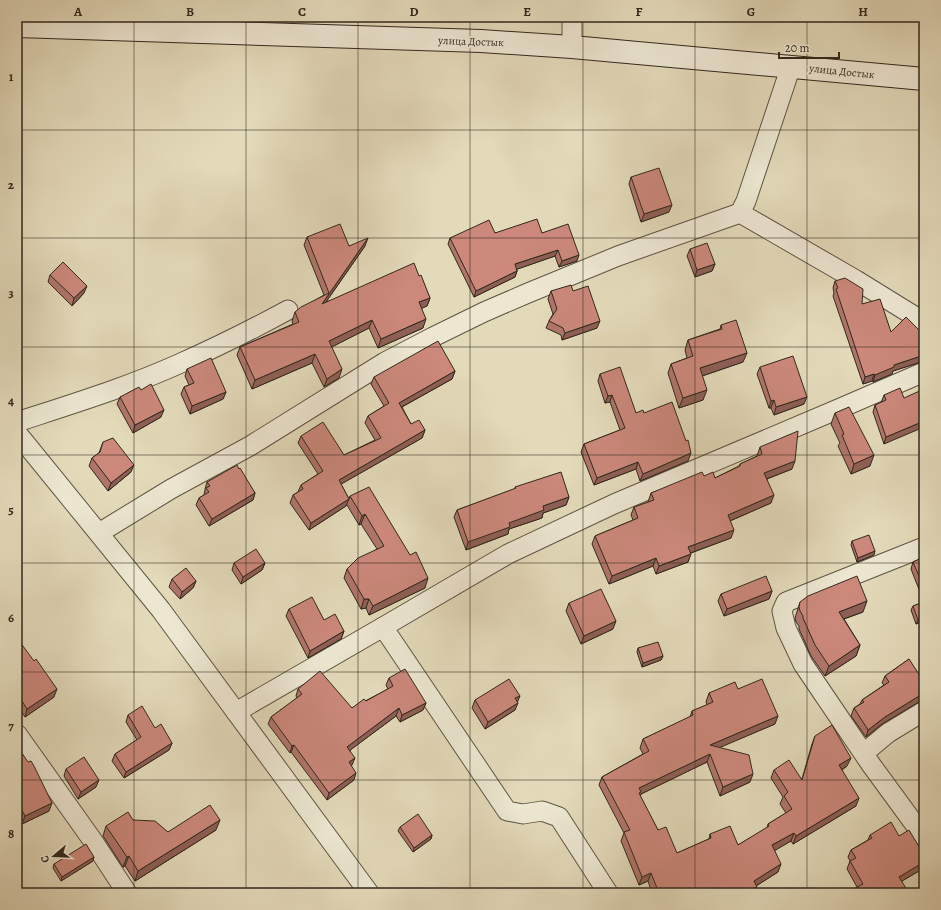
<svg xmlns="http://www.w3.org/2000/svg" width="941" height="910" font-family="Alegreya,serif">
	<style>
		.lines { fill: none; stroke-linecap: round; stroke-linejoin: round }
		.street-casing { stroke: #5e5444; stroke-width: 21 }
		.secondary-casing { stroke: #32281c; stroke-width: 24 }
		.street { stroke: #ede7d2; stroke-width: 19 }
		.secondary { stroke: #ede7d2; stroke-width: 22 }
		.wall { fill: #af756a; stroke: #32281c }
		.shaded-wall { fill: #8e5f56; stroke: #32281c }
		.building { fill: #cb887b; stroke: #32281c }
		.grid { fill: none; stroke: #32281c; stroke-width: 1; stroke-opacity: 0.55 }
		.labels { text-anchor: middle; stroke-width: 4; stroke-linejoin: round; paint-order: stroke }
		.street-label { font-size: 11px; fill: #32281c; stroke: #ede7d2 }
		.neatline { fill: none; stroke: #32281c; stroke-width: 1.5 }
		.grid-label { font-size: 13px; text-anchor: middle; font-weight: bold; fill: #32281c }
	</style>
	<rect width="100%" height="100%" fill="#e3daba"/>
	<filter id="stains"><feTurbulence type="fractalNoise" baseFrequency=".005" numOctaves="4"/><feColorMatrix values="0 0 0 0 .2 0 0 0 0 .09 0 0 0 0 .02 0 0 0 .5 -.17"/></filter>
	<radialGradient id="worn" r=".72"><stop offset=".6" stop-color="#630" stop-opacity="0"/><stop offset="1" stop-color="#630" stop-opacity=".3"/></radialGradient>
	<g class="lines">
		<g class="street-casing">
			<g id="street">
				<polyline points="572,17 572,47"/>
				<polyline points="740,213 746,201 791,66"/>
				<path d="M17,422C72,404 128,387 181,363C217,347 253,329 288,310"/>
				<polyline points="17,433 161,610 369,893"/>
				<polyline points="99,533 171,489 250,446 385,362 433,337 484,312 528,293 618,256 740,213 856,280 924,322"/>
				<polyline points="924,547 786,602 782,611 786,628 803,664 872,766 924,837"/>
				<polyline points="383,627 507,811 523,814 542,811 559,817 608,893"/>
				<polyline points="236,712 383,627 508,554 614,504 843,407 924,372"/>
				<polyline points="17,734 93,841 127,893"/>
				<polyline points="864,753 888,733 924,711"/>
			</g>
		</g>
		<g class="secondary-casing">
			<polyline id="secondary" points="17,26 481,41 572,47 924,79"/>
		</g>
		<use href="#street" class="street"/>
		<use href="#secondary" class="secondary"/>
	</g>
	<g class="wall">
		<polygon points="631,177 669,212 641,222 629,184"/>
		<polygon points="495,233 542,233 577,261 559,267 555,256 517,269 517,271 515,277 474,297 448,244 450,238"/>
		<polygon points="307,237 349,246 365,246 326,302 419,276 430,298 427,306 421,308 423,328 378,348 369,328 331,347 339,378 324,387 312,363 252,389 237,355 240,347 293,324 292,321 295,312 324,295 304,245"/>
		<polygon points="690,249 715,264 712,271 695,277 687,256"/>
		<polygon points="50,275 84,293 72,306 48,282"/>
		<polygon points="835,281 862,304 891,332 924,335 924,361 893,371 892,374 873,382 872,381 863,384 833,296 834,293 833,288"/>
		<polygon points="551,291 573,291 597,328 562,340 561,335 546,328 549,321 553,314 548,299"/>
		<polygon points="721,325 743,362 702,376 703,400 679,408 668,373 671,364 687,358 685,350 688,340 720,329"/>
		<polygon points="760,367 804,404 774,415 771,408 769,408 757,374"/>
		<polygon points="187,369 226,392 223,399 190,414 181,394 184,387 189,385 185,376"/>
		<polygon points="455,371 452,379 402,407 411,424 425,430 422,438 341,484 349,499 350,496 425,588 369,615 366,608 361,609 344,578 347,569 377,549 361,524 359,525 347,505 346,506 309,530 290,503 293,495 298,492 301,485 318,474 298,443 301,436 344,455 375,440 365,423 368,416 384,406 371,384 374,377"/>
		<polygon points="600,374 636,413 644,413 688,461 640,481 636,469 594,485 581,452 584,444 620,430 610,402 605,403 598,381"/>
		<polygon points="141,390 161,417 133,433 117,404 120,397"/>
		<polygon points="884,395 904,398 884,444 873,412 875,405 881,403"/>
		<polygon points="835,413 870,466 851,474 838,446 840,443 831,424"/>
		<polygon points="103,442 131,472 108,491 89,466 92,458 99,453"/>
		<polygon points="760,447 792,469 767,479 771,503 730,521 731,538 691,553 688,562 656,574 653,566 609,584 592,544 595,536 633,520 631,515 634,507 648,502 651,493 704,476 715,478 739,466 740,464 757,456"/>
		<polygon points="239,469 255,493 253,500 209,526 196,505 199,498 204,495 205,490 205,489 207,482"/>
		<polygon points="515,487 569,497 566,505 543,513 542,518 509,529 508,534 466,550 454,517 457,510 515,489"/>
		<polygon points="852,541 874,555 857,562 851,545"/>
		<polygon points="924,557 924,602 911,569 913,562"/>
		<polygon points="234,563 265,563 262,570 241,584 232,570"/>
		<polygon points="172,579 196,581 193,588 180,599 169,587"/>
		<polygon points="772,591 769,599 724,616 718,601 721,594"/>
		<polygon points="800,602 863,612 844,619 860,645 856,656 825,676 811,656 799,629 799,626 796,622 795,618"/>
		<polygon points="924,602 924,621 916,624 911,610 913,606"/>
		<polygon points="569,603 613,629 581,644 566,611"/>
		<polygon points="289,609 344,631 341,639 308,658 286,616"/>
		<polygon points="17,638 54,697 25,717 17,706"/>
		<polygon points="638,648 663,656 661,660 642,667 637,652"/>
		<polygon points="909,659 882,724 866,737 851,716 854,708 860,704 862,700 884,685 882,683 885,676"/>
		<polygon points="389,678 426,703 423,710 400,722 396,716 350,750 352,765 351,766 354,780 327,800 291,752 290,753 268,724 271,717 297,698 296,696 298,689 352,708 388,689 386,685"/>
		<polygon points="738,689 775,724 720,747 750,782 720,796 707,762 641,794 640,796 658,830 677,853 709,839 710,834 738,845 767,828 768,824 786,813 780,804 783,797 771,778 774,770 802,779 812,744 815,736 847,766 842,770 856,806 793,844 791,841 774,850 778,872 756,886 755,893 652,893 648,881 639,885 621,841 624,833 599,785 602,777 643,754 640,748 643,739 690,717 692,711 707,705 706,702 709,693"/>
		<polygon points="475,700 517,702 515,710 485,729 472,708"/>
		<polygon points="128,715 172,743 169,750 124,778 112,761 115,754 137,740 126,722"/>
		<polygon points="17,746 49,811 22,824 17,814"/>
		<polygon points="66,769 96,787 78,799 64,776"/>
		<polygon points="133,820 168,832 216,830 135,881 125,866 123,867 103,836 106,826"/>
		<polygon points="400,827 432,835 431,839 413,852 398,831"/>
		<polygon points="870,835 899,836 924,855 924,868 902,881 857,887 847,869 850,861 848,857 851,850 868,840"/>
		<polygon points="93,861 61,881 53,868 54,864"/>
	</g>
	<g class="shaded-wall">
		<polygon points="672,205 669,212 641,222 644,214"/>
		<polygon points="368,238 365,246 319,312 322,304"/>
		<polygon points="558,250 555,256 512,271 515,264"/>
		<polygon points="579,255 577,261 559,267 562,261"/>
		<polygon points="715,264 712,271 695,277 697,270"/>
		<polygon points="517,271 515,277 474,297 476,291"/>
		<polygon points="87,286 84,293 72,306 74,298"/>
		<polygon points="430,298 427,306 416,311 419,302"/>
		<polygon points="426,319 423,328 378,348 381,339"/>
		<polygon points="372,320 369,328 326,350 329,341"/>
		<polygon points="600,321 597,328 562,340 565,333"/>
		<polygon points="747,353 743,362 696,378 700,368"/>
		<polygon points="315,354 312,363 252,389 255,380"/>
		<polygon points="924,355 924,361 893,371 892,374 873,382 875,375 894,365"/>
		<polygon points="342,369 339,378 324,387 327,379"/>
		<polygon points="455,371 452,379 396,410 399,403"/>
		<polygon points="874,374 872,381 863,384 865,377"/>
		<polygon points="707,390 703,400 679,408 683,398"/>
		<polygon points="226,392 223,399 190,414 192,406"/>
		<polygon points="612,395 610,402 605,403 608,396"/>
		<polygon points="807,397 804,404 774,415 776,407"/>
		<polygon points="774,400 771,408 769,408 771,401"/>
		<polygon points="164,410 161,417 133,433 135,425"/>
		<polygon points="924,421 924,427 884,444 886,437"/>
		<polygon points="425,430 422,438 336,487 339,480"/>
		<polygon points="691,453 688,461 640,481 643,474"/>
		<polygon points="874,455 870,466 851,474 854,464"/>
		<polygon points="795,461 792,469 761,481 764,473"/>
		<polygon points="638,462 636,469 594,485 597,478"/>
		<polygon points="134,465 131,472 108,491 111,483"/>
		<polygon points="255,493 253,500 209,526 212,519"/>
		<polygon points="774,495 771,503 725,523 728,515"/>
		<polygon points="569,497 566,505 543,513 542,518 509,529 508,534 466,550 468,542 543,506"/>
		<polygon points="349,499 346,506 309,530 311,523"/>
		<polygon points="365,514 361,524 359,525 362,516"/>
		<polygon points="734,530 731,538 685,555 688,547"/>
		<polygon points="875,551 874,555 857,562 858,558"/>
		<polygon points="691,554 688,562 656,574 659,566"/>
		<polygon points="656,558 653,566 609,584 612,576"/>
		<polygon points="265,563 262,570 241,584 243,577"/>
		<polygon points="428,578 425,588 369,615 373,606"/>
		<polygon points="196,581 193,588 180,599 182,592"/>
		<polygon points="772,591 769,599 724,616 727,609"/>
		<polygon points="364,599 369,599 366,608 361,609"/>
		<polygon points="867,601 863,612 835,622 839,612"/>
		<polygon points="924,618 924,621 916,624 918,620"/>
		<polygon points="616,621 613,629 581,644 584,636"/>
		<polygon points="344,631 341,639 308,658 310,651"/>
		<polygon points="860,645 856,656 825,676 829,666"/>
		<polygon points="663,656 661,660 642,667 643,663"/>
		<polygon points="57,689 54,697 25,717 27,709"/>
		<polygon points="924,693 924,699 882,724 866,737 868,730 885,717"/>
		<polygon points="520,696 517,703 515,698"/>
		<polygon points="426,703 423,710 400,722 402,715"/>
		<polygon points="518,703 515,710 485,729 488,722"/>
		<polygon points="399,708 396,716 345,754 347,747"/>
		<polygon points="778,716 775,724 707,753 710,745"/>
		<polygon points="172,743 169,750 124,778 126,772"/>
		<polygon points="294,745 291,752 290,753 292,746"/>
		<polygon points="710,754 707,762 641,794 638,801 639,788"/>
		<polygon points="355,758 352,765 346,770 349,762"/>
		<polygon points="851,758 847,766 836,773 839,765"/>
		<polygon points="356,773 354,780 327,800 329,793"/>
		<polygon points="753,774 750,782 720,796 723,787"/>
		<polygon points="99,780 96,787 78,799 81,792"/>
		<polygon points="859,798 856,806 793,844 796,836"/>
		<polygon points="52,803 49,811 22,824 25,816"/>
		<polygon points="220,820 216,830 135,881 138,871"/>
		<polygon points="794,833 791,841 769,854 772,845"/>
		<polygon points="432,835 431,839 413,852 414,848"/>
		<polygon points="129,856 125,866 123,867 127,857"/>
		<polygon points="94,857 93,861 61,881 62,877"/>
		<polygon points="924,862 924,868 897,884 899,877"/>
		<polygon points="781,864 778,872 751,889 754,881"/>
		<polygon points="651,873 648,881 639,885 642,877"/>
		<polygon points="757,887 755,893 745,893"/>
	</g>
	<g class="building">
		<polygon points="659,168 672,205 644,214 631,177"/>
		<polygon points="537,219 542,233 568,224 579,255 562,261 558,250 515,264 517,271 476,291 450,238 489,220 495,233"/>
		<polygon points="340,224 349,246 368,238 322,304 414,263 419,276 421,275 430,298 419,302 426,319 381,339 372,320 329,341 342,369 327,379 315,354 255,380 240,347 299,322 295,312 301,307 329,293 307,237"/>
		<polygon points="707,243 715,264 697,270 690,249"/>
		<polygon points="63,262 87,286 74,298 50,275"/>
		<polygon points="845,278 863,289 862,304 880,299 891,332 906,317 924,335 924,355 894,365 894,367 875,375 874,374 865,377 836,289 838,288 835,281"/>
		<polygon points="571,285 573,291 588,286 600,321 565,333 563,328 549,321 557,309 551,291"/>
		<polygon points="736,320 747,353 700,368 707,390 683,398 671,364 693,356 688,340 722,329 721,325"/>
		<polygon points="438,341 455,371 399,403 411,424 419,420 425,430 339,480 349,499 311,523 293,495 303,489 301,485 323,471 301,436 323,422 344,455 381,438 368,416 389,403 374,377"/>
		<polygon points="793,356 807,397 776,407 774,400 771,401 760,367"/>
		<polygon points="211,358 226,392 192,406 184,387 194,383 187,369"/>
		<polygon points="620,367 636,413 643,410 644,413 672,402 686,441 688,440 691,453 643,474 638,462 597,478 584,444 625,428 612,395 608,396 600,374"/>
		<polygon points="151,384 164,410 135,425 120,397 139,387 141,390"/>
		<polygon points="900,388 904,398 924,389 924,421 886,437 875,405 886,400 884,395"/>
		<polygon points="849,407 874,455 854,464 842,435 844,434 835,413"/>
		<polygon points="798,431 795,461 764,473 774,495 728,515 734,530 688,547 691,554 659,566 656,558 612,576 595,536 638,518 634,507 654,500 651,493 702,472 704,476 713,472 715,478 740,466 740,464 762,454 760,447"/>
		<polygon points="113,438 134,465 111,483 92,458 100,452 103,442"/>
		<polygon points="237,465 239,469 240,468 255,493 212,519 199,498 209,492 206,488 210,486 207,482"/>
		<polygon points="561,472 569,497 543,506 544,510 509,523 510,527 468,542 457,510 516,488 515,487"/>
		<polygon points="369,487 410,555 416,552 428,578 373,606 369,599 364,599 347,569 358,558 384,546 365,514 362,516 350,496"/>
		<polygon points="869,535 875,551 858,558 852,541"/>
		<polygon points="256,549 265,563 243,577 234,563"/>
		<polygon points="924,557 924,588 913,562"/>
		<polygon points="186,568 196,581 182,592 172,579"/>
		<polygon points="766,576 772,591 727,609 721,594"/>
		<polygon points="857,576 867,601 839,612 860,645 829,666 815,645 803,618 803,616 800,611 799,607 800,602 808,596"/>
		<polygon points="601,589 616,621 584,636 569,603"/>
		<polygon points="312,597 324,620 335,614 344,631 310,651 289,609"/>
		<polygon points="924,602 924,618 918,620 913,606"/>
		<polygon points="17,638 34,661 36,659 57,689 27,709 18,695 17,695"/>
		<polygon points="658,642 663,656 643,663 638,648"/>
		<polygon points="909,659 924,682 924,693 885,717 868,730 854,708 864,702 862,700 889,682 885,676"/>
		<polygon points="405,669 426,703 402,715 399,708 347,747 355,758 349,762 356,773 329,793 294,745 292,746 271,717 302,694 298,689 320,671 352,708 364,699 366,701 393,686 389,678"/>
		<polygon points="509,679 520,696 515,698 518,703 488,722 475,700"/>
		<polygon points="762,679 778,716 710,745 749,755 753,774 723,787 710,754 639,788 641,792 639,793 658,830 666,827 677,853 711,838 710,834 730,826 738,845 769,826 768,824 792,809 784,796 788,792 774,770 789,760 802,780 815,736 832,725 851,758 839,765 859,798 796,836 794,833 772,845 781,864 754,881 757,887 745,893 712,893 711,891 705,893 659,893 651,873 642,877 624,832 630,830 602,777 649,751 643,739 693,715 692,711 713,702 709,693 735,682 738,689"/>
		<polygon points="142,706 155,728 161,724 172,743 126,772 115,754 141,737 128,715"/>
		<polygon points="17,746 28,762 31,761 34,766 52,803 25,816 17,801"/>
		<polygon points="84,757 99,780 81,792 66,769"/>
		<polygon points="210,805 220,820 138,871 129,856 127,857 106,826 128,812 133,820 155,821 168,832"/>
		<polygon points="418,814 432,835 414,848 400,827"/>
		<polygon points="891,822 899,836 909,830 924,855 924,862 899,877 909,893 846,893 863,884 850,861 856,858 851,850 872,838 870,835"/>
		<polygon points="86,844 94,857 62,877 54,864"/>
	</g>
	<path class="grid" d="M134,17V893M246,17V893M358,17V893M470,17V893M583,17V893M695,17V893M807,17V893M17,130H924M17,238H924M17,347H924M17,455H924M17,563H924M17,672H924M17,780H924"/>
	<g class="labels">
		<g class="street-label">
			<text transform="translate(471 41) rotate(2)" y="4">улица Достык</text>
			<text transform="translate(842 71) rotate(6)" y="4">улица Достык</text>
		</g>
	</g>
	<rect width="941" height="910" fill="none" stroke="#e3daba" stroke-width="44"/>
	<g transform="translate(54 856) rotate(251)" stroke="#ede7d2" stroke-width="3" paint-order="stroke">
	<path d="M0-3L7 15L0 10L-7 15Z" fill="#32281c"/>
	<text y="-6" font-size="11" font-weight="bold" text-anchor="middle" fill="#32281c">С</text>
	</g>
	<path d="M779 52v6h60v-6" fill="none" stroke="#32281c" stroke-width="2"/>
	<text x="785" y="52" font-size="12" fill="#32281c" stroke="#ede7d2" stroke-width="3" paint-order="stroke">20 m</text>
	<rect x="22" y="22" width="897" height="866" class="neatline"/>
	<g class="grid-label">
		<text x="78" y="16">A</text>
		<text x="190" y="16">B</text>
		<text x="302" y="16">C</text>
		<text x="414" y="16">D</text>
		<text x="527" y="16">E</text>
		<text x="639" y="16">F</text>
		<text x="751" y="16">G</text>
		<text x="863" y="16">H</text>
		<text x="11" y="81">1</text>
		<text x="11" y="189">2</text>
		<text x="11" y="297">3</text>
		<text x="11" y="405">4</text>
		<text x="11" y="514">5</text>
		<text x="11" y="622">6</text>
		<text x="11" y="730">7</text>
		<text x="11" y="838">8</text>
	</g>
	<rect width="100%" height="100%" filter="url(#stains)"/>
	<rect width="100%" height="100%" fill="url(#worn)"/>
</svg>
